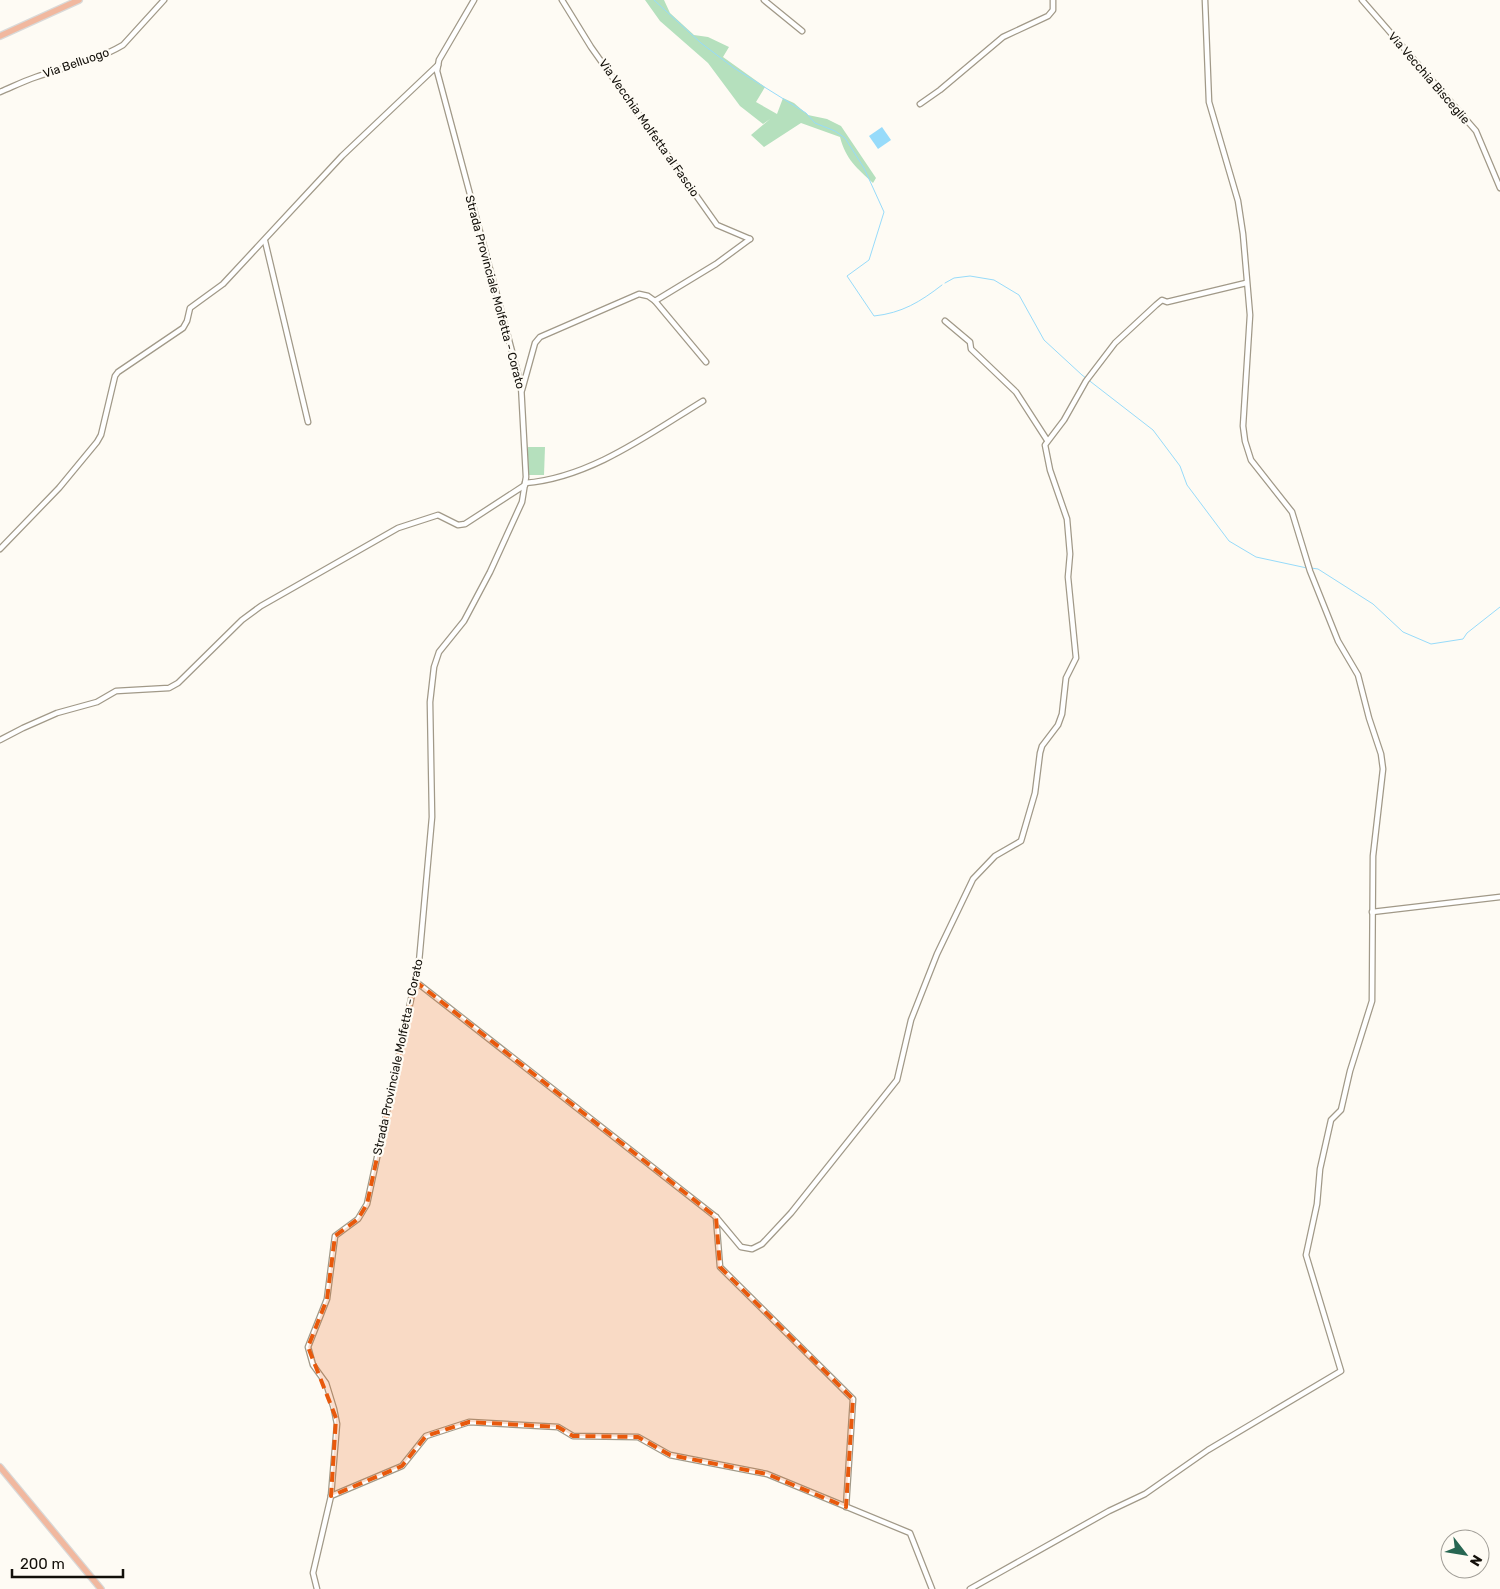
<svg xmlns="http://www.w3.org/2000/svg" width="1500" height="1589" font-family="Rubik,sans-serif">
	<style>
		.green { fill: #b5e0bd }
		.water { fill: #97dbfa }
		.lines { fill: none; stroke-linecap: round; stroke-linejoin: round }
		.stream { stroke: #97dbfa; stroke-width: 1 }
		.minor-casing { stroke: #a19988; stroke-width: 7 }
		.major-casing { stroke: #d9d9d8; stroke-width: 8 }
		.minor { stroke: #fff; stroke-width: 4.5 }
		.major { stroke: #f1b89f; stroke-width: 5.5 }
		.marked { fill: #e8590c; fill-opacity: 0.2; stroke: #e8590c; stroke-width: 4; stroke-dasharray: 10 6; stroke-linejoin: round }
		.labels { text-anchor: middle; stroke-width: 4.5; stroke-linejoin: round; paint-order: stroke }
		.street-label { font-size: 12px; fill: #120f09; stroke: #fefbf4 }
	</style>
	<rect width="100%" height="100%" fill="#fefbf4"/>
	<g class="green">
		<path d="M645,0H664L670,13L694,35L708,37L729,47L723,57L765,87L756,102L777,114L783,98L794,103L808,115L827,119L841,126L876,178L873,183C857,168 846,160 840,137L801,123L764,147L751,135L770,119L763,124L740,106L708,63L660,21Z"/>
		<polygon points="528,447 545,447 544,475 528,475"/>
	</g>
	<polygon class="water" points="882,127 891,140 878,149 869,136"/>
	<g class="lines">
		<g class="stream">
			<path d="M654,0L701,43L734,68L806,113L815,123L835,131L845,138L864,168L884,212L869,260L847,276L874,316C902,313 920,302 942,285"/>
			<polyline points="945,283 954,278 970,276 994,280 1019,295 1044,340 1082,375 1153,430 1180,466 1187,485 1229,541 1256,557 1307,568"/>
			<polyline points="1311,568 1318,569 1373,604 1403,632 1431,644 1463,639 1467,633 1500,607"/>
		</g>
		<g class="minor-casing">
			<g id="minor">
				<polyline points="562,0 591,47 717,225 750,239"/>
				<polyline points="764,0 802,31"/>
				<polyline points="1362,0 1476,131 1500,188"/>
				<path d="M0,92C12,87 24,81 36,77C65,67 96,61 123,45L164,0"/>
				<polyline points="920,104 940,90 1003,37 1048,16 1053,10 1053,0"/>
				<polyline points="265,241 308,422"/>
				<polyline points="655,301 706,362"/>
				<polyline points="945,321 970,342 971,349 1016,392 1047,440"/>
				<polyline points="522,390 535,343 540,337 639,294 648,296 655,301 716,264 750,239"/>
				<path d="M525,483C590,478 649,434 703,401"/>
				<polyline points="0,549 59,488 97,442 101,435 115,376 118,372 183,328 187,321 190,308 223,284 342,156 438,65"/>
				<polyline points="0,740 23,728 57,713 97,702 116,691 169,688 178,683 242,620 261,606 398,528 438,515 458,525 465,524 525,485"/>
				<polyline points="1372,912 1500,897"/>
				<polyline points="415,981 716,1217 741,1247 752,1249 762,1244 791,1213 897,1080 911,1020 937,954 973,879 995,856 1021,841 1035,793 1040,753 1042,746 1058,725 1062,714 1066,678 1076,658 1068,577 1070,554 1067,519 1050,470 1045,445 1064,420 1086,381 1115,343 1156,305 1162,300 1167,302 1246,283"/>
				<polyline points="716,1217 720,1267 853,1399 846,1507"/>
				<polyline points="331,1496 402,1466 426,1436 469,1422 558,1427 573,1436 638,1437 670,1455 767,1474 910,1533 932,1589"/>
				<polyline points="317,1589 313,1573 331,1496 337,1424 334,1409 326,1383 313,1365 308,1347 327,1299 335,1236 358,1219 367,1204 419,962 432,817 430,702 434,667 439,652 464,621 490,572 522,502 526,477 521,385 437,71 439,60 474,0"/>
				<polyline points="970,1589 1109,1511 1145,1494 1208,1450 1341,1371 1306,1255 1317,1204 1320,1169 1331,1120 1341,1110 1350,1071 1372,1001 1373,856 1383,769 1381,754 1369,718 1358,675 1338,641 1310,571 1292,512 1251,460 1245,441 1243,426 1250,315 1243,234 1238,201 1209,102 1205,0"/>
			</g>
		</g>
		<g class="major-casing">
			<g id="major">
				<polyline points="0,36 79,0"/>
				<polyline points="0,1467 101,1589"/>
			</g>
		</g>
		<use href="#minor" class="minor"/>
		<use href="#major" class="major"/>
	</g>
	<path class="marked" d="M415,981L716,1217L720,1267L853,1399L846,1507L767,1474L670,1455L638,1437L573,1436L558,1427L469,1422L426,1436L402,1466L331,1496L336,1418L308,1347L327,1299L335,1236L358,1219L367,1204Z"/>
	<g class="labels">
		<g class="street-label">
			<text transform="translate(76 63) rotate(-19)" y="4">Via Belluogo</text>
			<text transform="translate(1429 78) rotate(49)" y="4">Via Vecchia Bisceglie</text>
			<text transform="translate(649 128) rotate(55)" y="4">Via Vecchia Molfetta al Fascio</text>
			<text transform="translate(495 292) rotate(75)" y="4">Strada Provinciale Molfetta - Corato</text>
			<text transform="translate(398 1057) rotate(-78)" y="4">Strada Provinciale Molfetta - Corato</text>
		</g>
	</g>
	<g transform="translate(1465 1554) rotate(121)"><circle r="24" fill="#fefbf4" stroke="#a09d96"/>
	<path d="M0-4L9 19L0 12L-9 19Z" fill="#276652"/>
	<text y="-8" font-size="14" font-weight="bold" text-anchor="middle" fill="#120f09">N</text>
	</g>
	<path d="M12 1569v8h111v-8" fill="none" stroke="#120f09" stroke-width="2.5"/>
	<text x="20" y="1569" font-size="15" fill="#120f09" stroke="#fefbf4" stroke-width="4" paint-order="stroke">200 m</text>
</svg>
